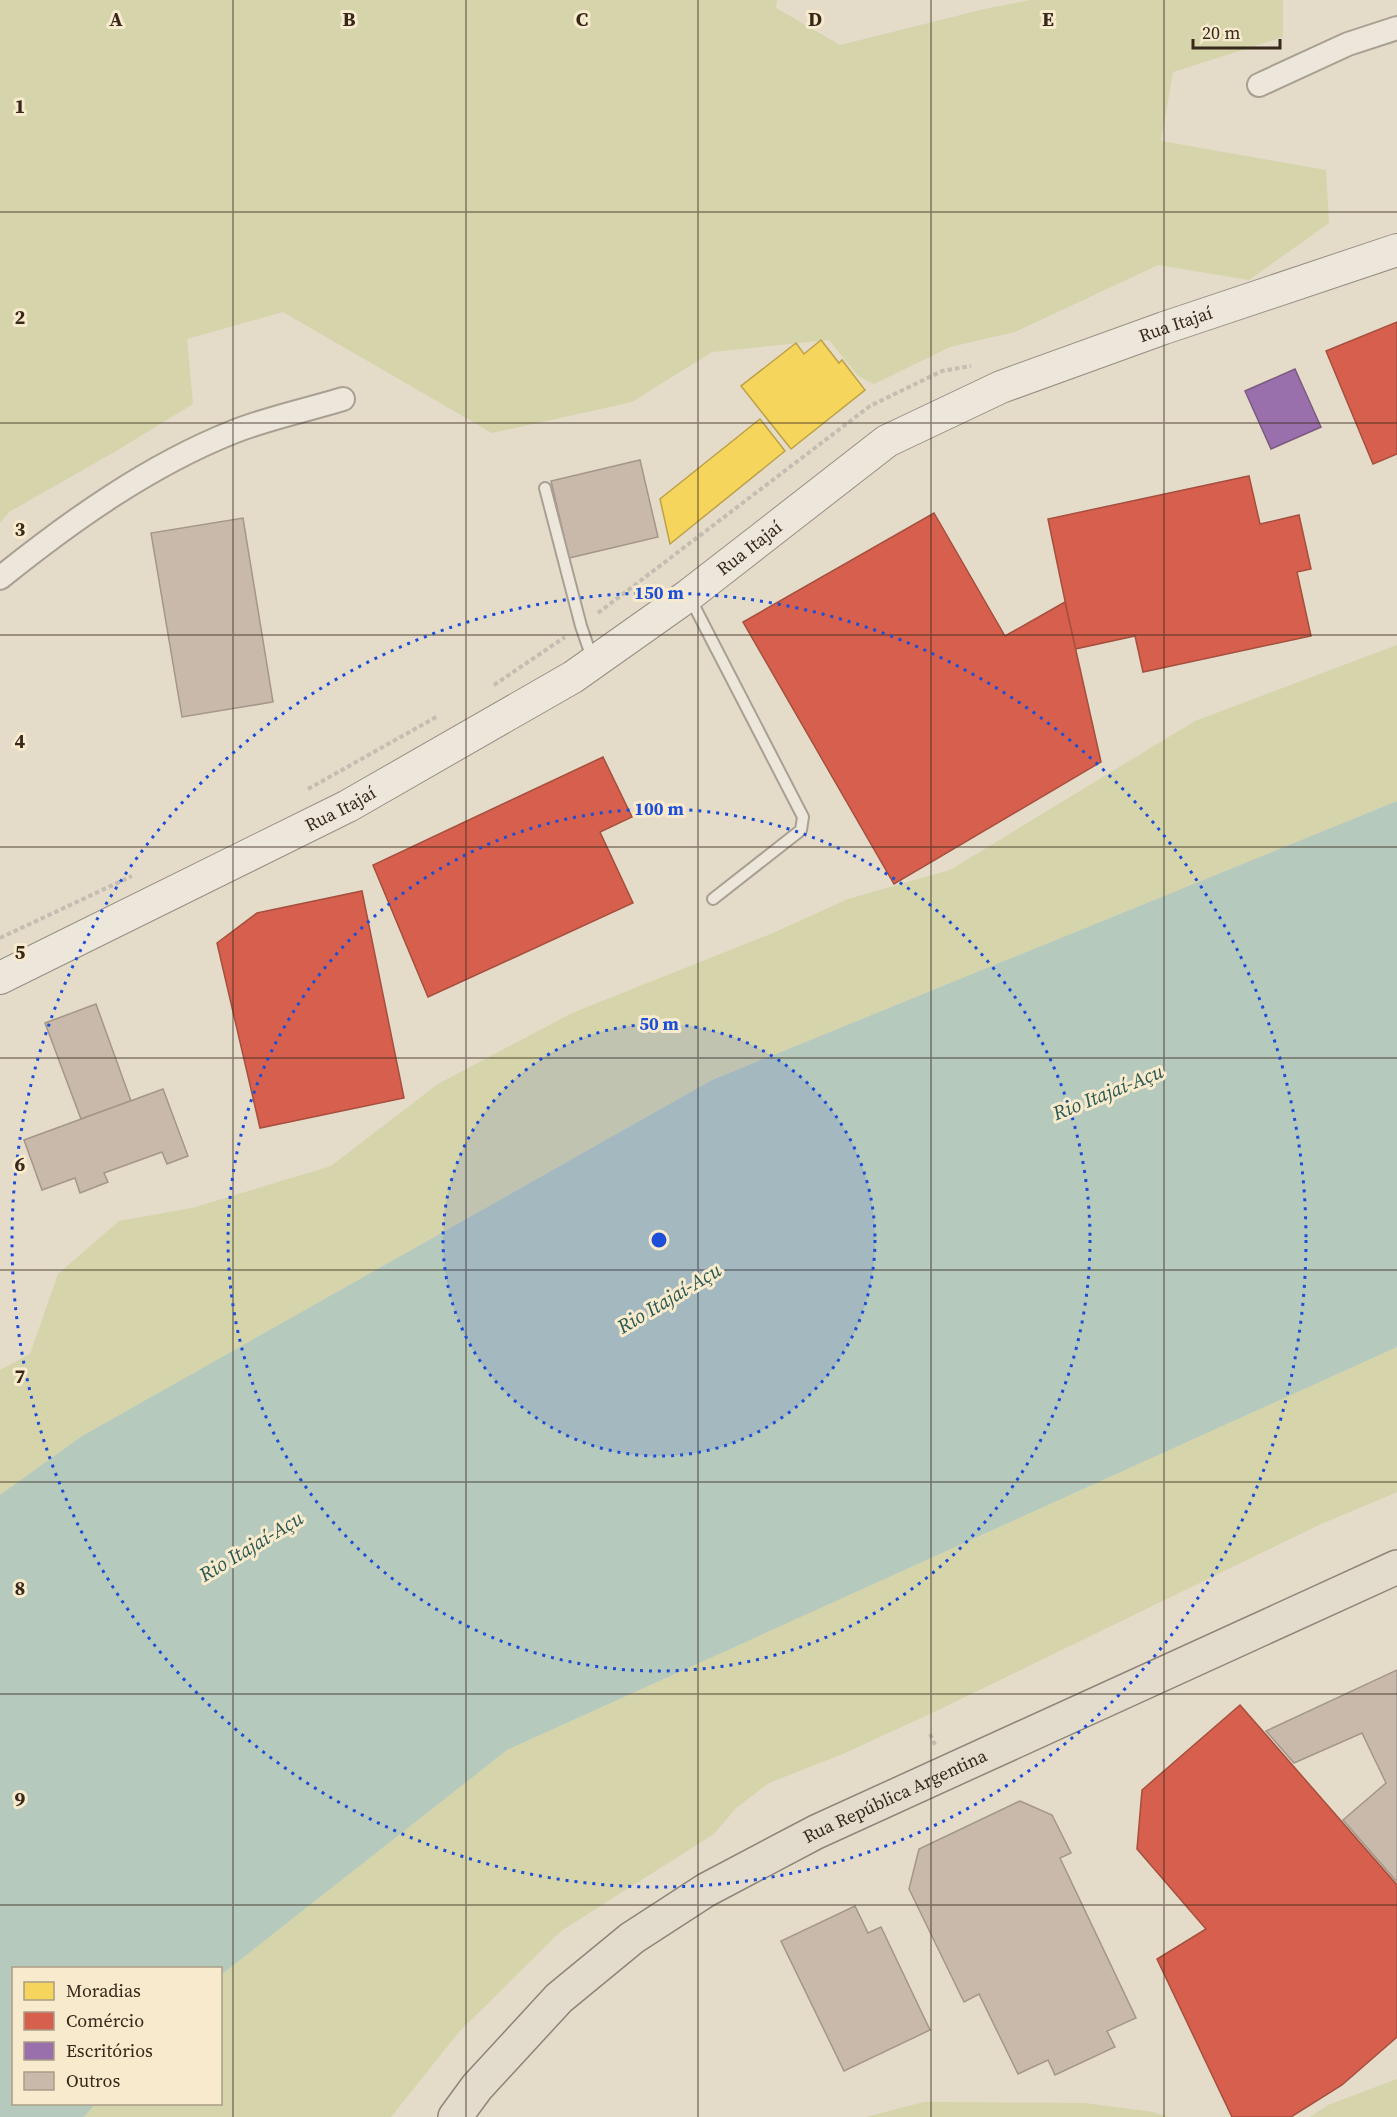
<svg xmlns="http://www.w3.org/2000/svg" width="1397" height="2117" font-family="'Source Serif 4',serif">
	<style>
		.green { fill: #d5d4aa }
		.water { fill: #b5c9bc }
		.homes { fill: #f6d55c; stroke: #bda148; stroke-width: 1.5 }
		.shops { fill: #d6604d; stroke: #a64f3e; stroke-width: 1.5 }
		.offices { fill: #9970ab; stroke: #7c5a80; stroke-width: 1.5 }
		.building { fill: #c8b9aa; stroke: #a49689; stroke-width: 1.5 }
		.lines { fill: none; stroke-linecap: round; stroke-linejoin: round }
		.service-casing { stroke: #a9a093; stroke-width: 14 }
		.minor-casing { stroke: #a9a093; stroke-width: 26 }
		.secondary-casing { stroke: #988f83; stroke-width: 34 }
		.primary-casing { stroke: #8e8579; stroke-width: 36 }
		.path { stroke: #c4bdb2; stroke-width: 4; stroke-dasharray: 4.5 3; stroke-linecap: butt }
		.service { stroke: #ece6db; stroke-width: 10 }
		.minor { stroke: #ece6db; stroke-width: 22 }
		.secondary { stroke: #ece6db; stroke-width: 32 }
		.primary { stroke: #e3dccc; stroke-width: 33 }
		.grid { fill: none; stroke: #37281b; stroke-width: 1.5; stroke-opacity: 0.55 }
		.ring { fill: none; stroke: #1d4ed8; stroke-width: 3; stroke-dasharray: 3 6 }
		.labels { text-anchor: middle; stroke-width: 6; stroke-linejoin: round; paint-order: stroke }
		.street-label { font-size: 18px; fill: #37281b; stroke: #f7eacd }
		.water-label { font-size: 20px; font-style: italic; fill: #295853; stroke: #f7eacd }
		.grid-label { font-size: 20px; text-anchor: middle; font-weight: bold; fill: #37281b; stroke: #f7eacd; stroke-width: 6; stroke-linejoin: round; paint-order: stroke }
		.centre { fill: #1d4ed8; stroke: #f7eacd; stroke-width: 3 }
		.ring-label { font-size: 18px; text-anchor: middle; font-weight: bold; fill: #1d4ed8; stroke: #f7eacd; stroke-width: 6; stroke-linejoin: round; paint-order: stroke }
	</style>
	<rect width="100%" height="100%" fill="#e4dbc9"/>
	<g class="green">
		<polygon points="0,0 777,0 776,8 840,45 989,8 1031,0 1283,0 1283,37 1173,72 1161,141 1326,170 1329,223 1249,280 1158,265 1015,332 950,347 874,384 858,376 829,340 712,352 632,402 492,433 283,312 187,339 193,404 111,454 9,512 0,523"/>
		<polygon points="1397,645 1397,801 712,1080 82,1436 0,1495 0,1370 30,1354 58,1274 119,1221 192,1208 331,1166 438,1084 572,1013 773,933 848,899 950,870 1195,721"/>
		<polygon points="1397,1347 1397,1492 1319,1525 932,1713 845,1753 769,1783 736,1808 714,1834 561,1931 458,2033 391,2117 84,2117 95,2104 220,2104 221,1975 507,1750"/>
		<polygon points="1397,2079 1397,2117 1310,2117 1328,2105"/>
		<polygon points="924,2102 1085,2103 1153,2112 1168,2117 866,2117"/>
	</g>
	<polygon class="water" points="1397,801 1397,1347 507,1750 221,1975 220,1968 14,1968 14,2104 95,2104 84,2117 0,2117 0,1495 82,1436 712,1080"/>
	<g class="homes">
		<polygon points="821,340 839,363 842,360 865,390 791,449 741,386 796,343 804,354"/>
		<polygon points="760,419 785,451 670,544 660,499"/>
	</g>
	<g class="shops">
		<polygon points="1397,322 1397,454 1373,464 1326,351"/>
		<polygon points="1249,476 1260,524 1299,515 1311,569 1297,572 1311,636 1143,672 1135,636 1075,649 1048,519"/>
		<polygon points="934,513 1005,636 1065,602 1101,762 894,884 743,622"/>
		<polygon points="603,757 632,817 600,832 633,903 428,997 373,865"/>
		<polygon points="362,891 404,1098 260,1128 217,943 257,913"/>
		<polygon points="1240,1705 1397,1885 1397,2037 1342,2085 1291,2117 1232,2117 1157,1959 1206,1929 1137,1849 1142,1790"/>
	</g>
	<polygon class="offices" points="1295,369 1321,427 1271,449 1245,391"/>
	<g class="building">
		<polygon points="640,460 658,537 569,558 551,481"/>
		<polygon points="243,518 273,702 182,717 151,533"/>
		<polygon points="96,1004 131,1101 81,1119 45,1023"/>
		<polygon points="163,1089 188,1156 167,1164 162,1152 104,1173 108,1182 80,1193 75,1178 42,1190 24,1140"/>
		<polygon points="1397,1670 1397,1882 1343,1820 1386,1783 1362,1733 1294,1763 1266,1731"/>
		<polygon points="1020,1801 1052,1815 1071,1853 1060,1858 1136,2018 1107,2031 1115,2047 1055,2075 1048,2060 1018,2074 979,1994 964,2002 909,1889 919,1849"/>
		<polygon points="855,1906 868,1933 881,1927 930,2030 844,2071 781,1941"/>
	</g>
	<g class="lines">
		<g class="service-casing">
			<g id="service">
				<polyline points="545,488 581,626 593,661"/>
				<polyline points="690,598 803,817 801,830 713,899"/>
			</g>
		</g>
		<g class="minor-casing">
			<g id="minor">
				<polyline points="1259,85 1348,44 1397,28"/>
				<path d="M0,578C71,521 148,466 233,432C268,418 307,410 343,399"/>
			</g>
		</g>
		<g class="secondary-casing">
			<g id="secondary">
				<path id="s1" d="M0,978L348,806L573,677L689,595L887,441L1001,387L1164,328L1397,250"/>
			</g>
		</g>
		<g class="primary-casing">
			<g id="primary">
				<path id="s2" d="M455,2117L477,2087L559,1998L632,1938L706,1890L816,1832L1397,1567"/>
			</g>
		</g>
		<g class="path">
			<polyline points="598,613 870,406 942,371 971,366"/>
			<polyline points="494,685 565,637"/>
			<polyline points="308,789 438,716"/>
			<polyline points="0,938 132,876"/>
			<polyline points="930,1734 935,1745"/>
		</g>
		<use href="#service" class="service"/>
		<use href="#minor" class="minor"/>
		<use href="#secondary" class="secondary"/>
		<use href="#primary" class="primary"/>
	</g>
	<path class="grid" d="M233,0V2117M466,0V2117M698,0V2117M931,0V2117M1164,0V2117M0,212H1397M0,423H1397M0,635H1397M0,847H1397M0,1058H1397M0,1270H1397M0,1482H1397M0,1694H1397M0,1905H1397"/>
	<circle cx="659" cy="1240" r="216" fill="#1d4ed8" fill-opacity=".12"/>
	<g class="ring">
		<circle cx="659" cy="1240" r="216"/>
		<circle cx="659" cy="1240" r="431"/>
		<circle cx="659" cy="1240" r="647"/>
	</g>
	<g class="labels">
		<g class="street-label">
			<text dy="6" stroke="none"><textPath href="#s1" startOffset="1352">Rua Itajaí</textPath></text>
			<text dy="6" stroke="none"><textPath href="#s1" startOffset="866">Rua Itajaí</textPath></text>
			<text dy="6" stroke="none"><textPath href="#s1" startOffset="380">Rua Itajaí</textPath></text>
			<text dy="6" stroke="none"><textPath href="#s2" startOffset="552">Rua República Argentina</textPath></text>
		</g>
		<g class="water-label">
			<text transform="translate(1108 1092) rotate(-22)" y="7">Rio Itajaí-Açu</text>
			<text transform="translate(669 1298) rotate(-31)" y="7">Rio Itajaí-Açu</text>
			<text transform="translate(251 1546) rotate(-31)" y="7">Rio Itajaí-Açu</text>
		</g>
	</g>
	<g class="grid-label">
		<text x="116" y="26">A</text>
		<text x="349" y="26">B</text>
		<text x="582" y="26">C</text>
		<text x="815" y="26">D</text>
		<text x="1048" y="26">E</text>
		<text x="20" y="113">1</text>
		<text x="20" y="324">2</text>
		<text x="20" y="536">3</text>
		<text x="20" y="748">4</text>
		<text x="20" y="959">5</text>
		<text x="20" y="1171">6</text>
		<text x="20" y="1383">7</text>
		<text x="20" y="1595">8</text>
		<text x="20" y="1806">9</text>
	</g>
	<circle cx="659" cy="1240" r="9" class="centre"/>
	<g class="ring-label">
		<text x="659" y="599">150 m</text>
		<text x="659" y="815">100 m</text>
		<text x="659" y="1030">50 m</text>
	</g>
	<rect x="12" y="1967" width="210" height="138" fill="#f7eacd" stroke="#aa9c86" stroke-width="1.5"/>
	<rect x="24" y="1982" width="30" height="18" fill="#f6d55c" stroke="#aa9c86" stroke-width="1.5"/>
	<text x="66" y="1997" font-size="18" fill="#37281b">Moradias</text>
	<rect x="24" y="2012" width="30" height="18" fill="#d6604d" stroke="#aa9c86" stroke-width="1.5"/>
	<text x="66" y="2027" font-size="18" fill="#37281b">Comércio</text>
	<rect x="24" y="2042" width="30" height="18" fill="#9970ab" stroke="#aa9c86" stroke-width="1.5"/>
	<text x="66" y="2057" font-size="18" fill="#37281b">Escritórios</text>
	<rect x="24" y="2072" width="30" height="18" fill="#c8b9aa" stroke="#aa9c86" stroke-width="1.5"/>
	<text x="66" y="2087" font-size="18" fill="#37281b">Outros</text>
	<path d="M1193 39v9h87v-9" fill="none" stroke="#37281b" stroke-width="3"/>
	<text x="1202" y="39" font-size="18" fill="#37281b" stroke="#f7eacd" stroke-width="4.5" paint-order="stroke">20 m</text>
</svg>
